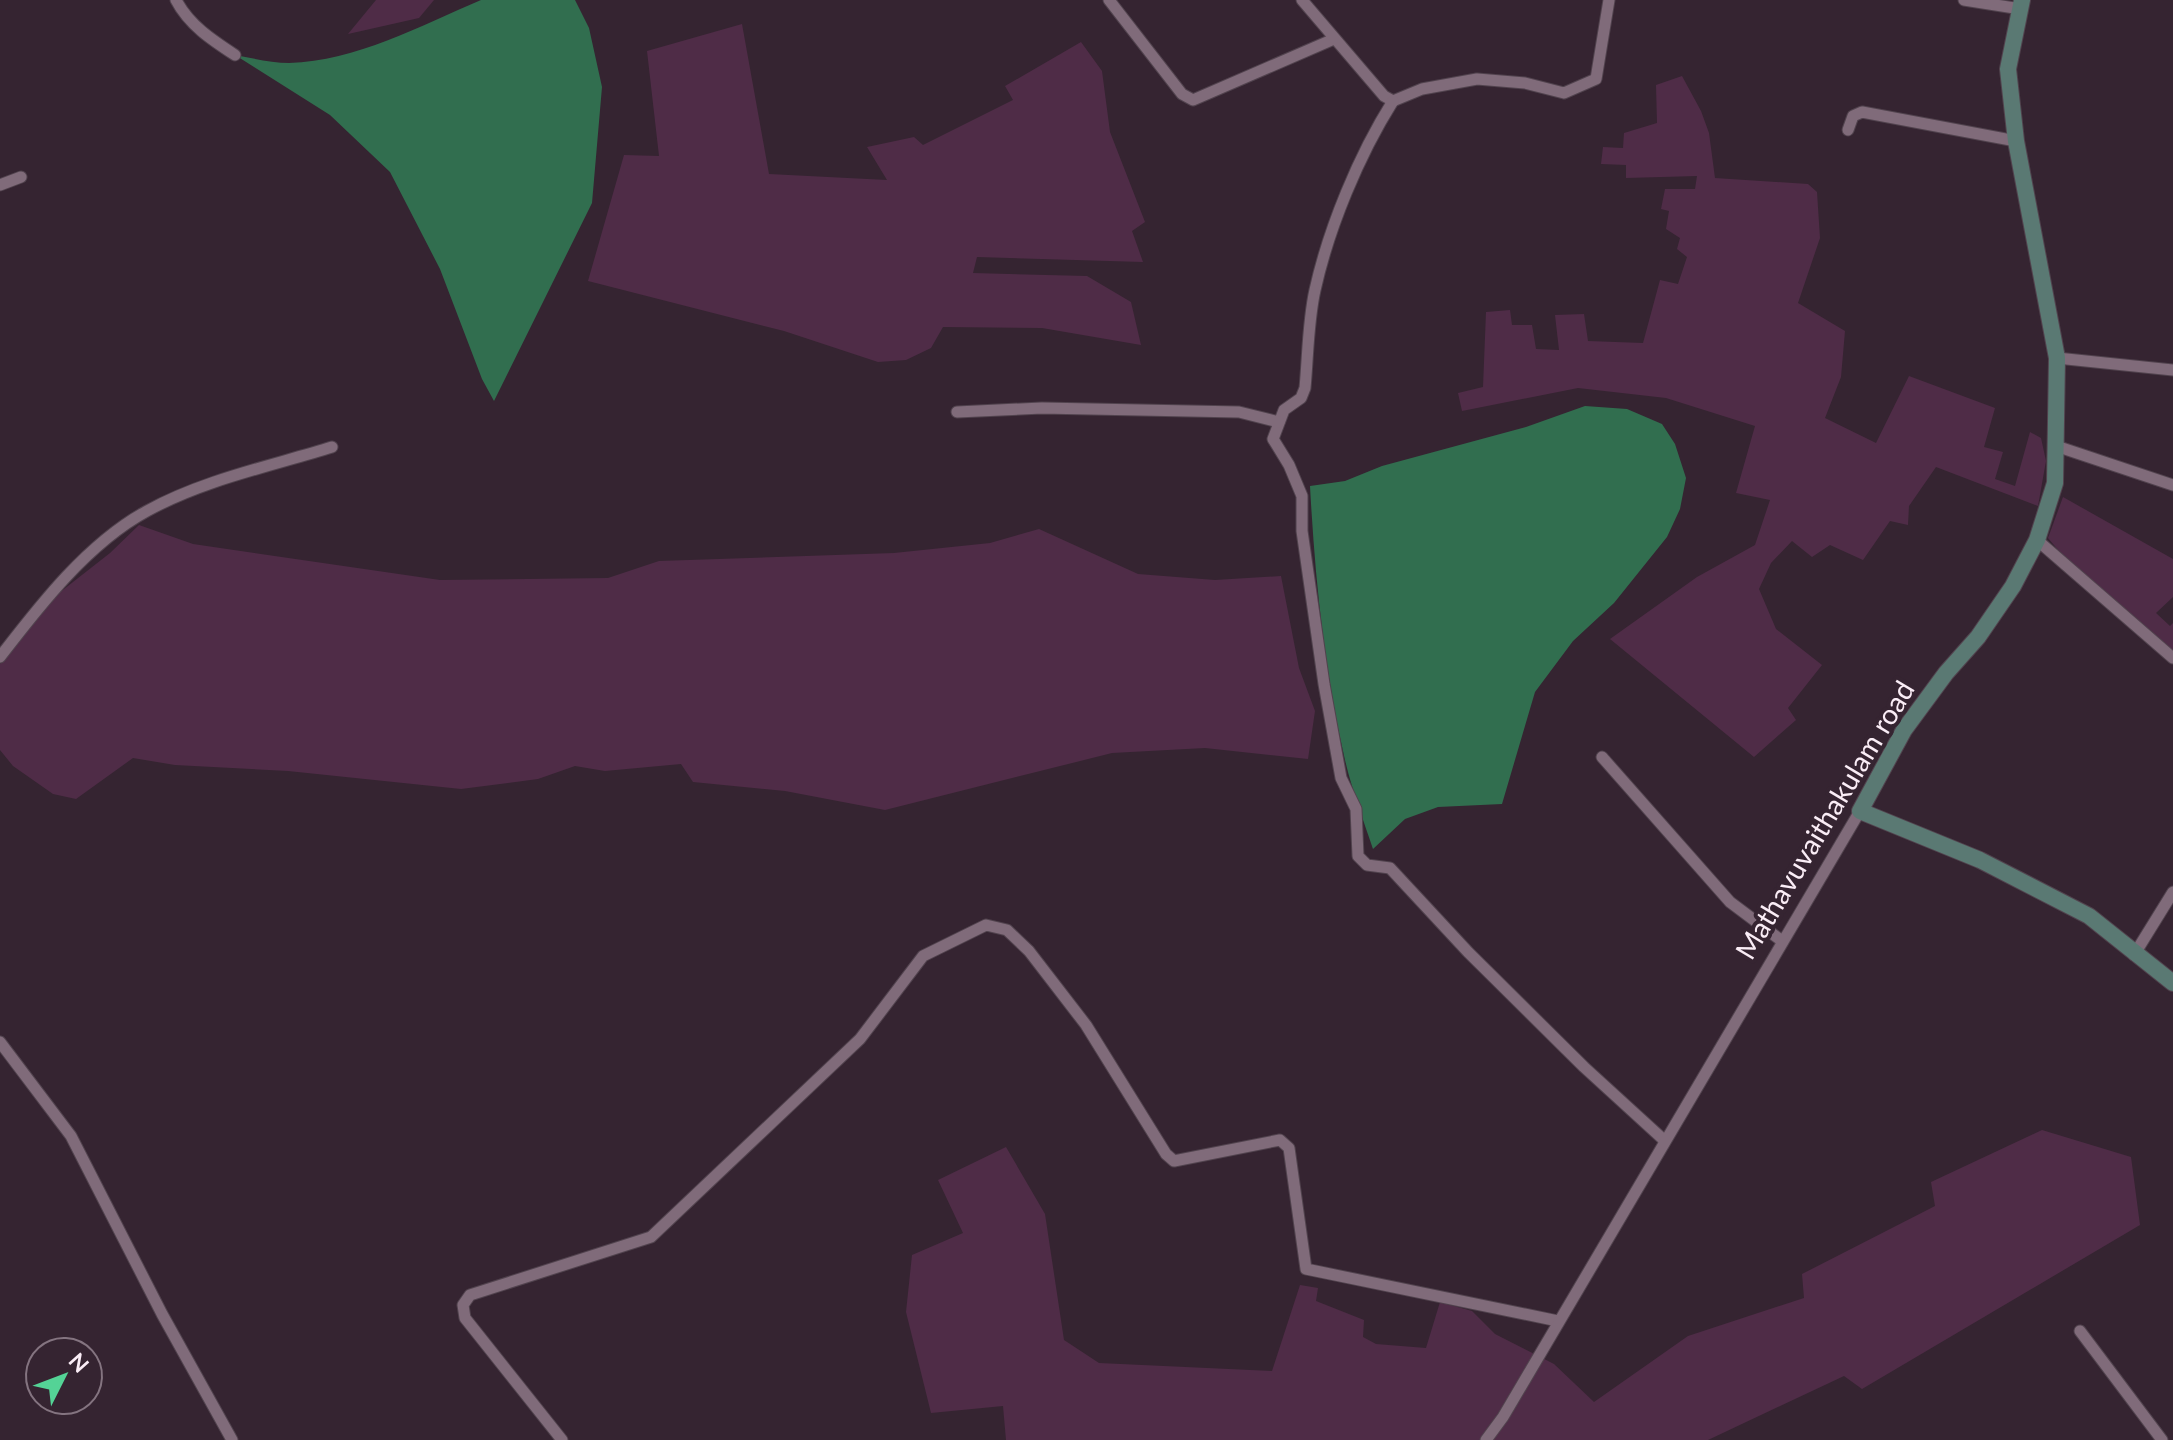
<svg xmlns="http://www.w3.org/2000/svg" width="2173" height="1440" font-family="Lato,sans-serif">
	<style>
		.green { fill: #4f2c47 }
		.water { fill: #316e4f }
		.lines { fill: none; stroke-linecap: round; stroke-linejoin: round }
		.street-casing { stroke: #51434e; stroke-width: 13 }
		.secondary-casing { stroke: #51434e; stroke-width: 18 }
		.street { stroke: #806b7a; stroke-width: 11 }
		.secondary { stroke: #5a7973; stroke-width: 16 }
		.labels { text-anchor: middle; stroke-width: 8; stroke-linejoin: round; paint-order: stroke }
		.street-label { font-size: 28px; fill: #faedf6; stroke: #352431 }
	</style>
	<rect width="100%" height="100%" fill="#352431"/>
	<g class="green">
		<polygon points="376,0 434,0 419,18 348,34"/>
		<polygon points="742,24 769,174 887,180 867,147 914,137 923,145 1013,100 1005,86 1081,42 1102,71 1110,132 1145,222 1132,231 1143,262 977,257 973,273 1087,276 1131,302 1141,345 1042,328 943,327 931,348 906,360 878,362 784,331 588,281 624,155 659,156 647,51"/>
		<polygon points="1682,76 1701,111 1709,133 1715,178 1808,184 1817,192 1820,238 1798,303 1845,331 1841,377 1825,418 1876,443 1909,376 1995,408 1984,447 2003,452 1995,479 2015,486 2030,432 2041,438 2046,461 2038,506 1936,467 1909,506 1908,525 1890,521 1863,560 1830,545 1812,557 1792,541 1771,563 1759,589 1776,629 1822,665 1788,708 1796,720 1754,757 1610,639 1697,577 1755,545 1770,500 1736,493 1755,426 1666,398 1578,388 1462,411 1458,393 1483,387 1486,312 1510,310 1512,325 1532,325 1536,349 1559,350 1555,315 1584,314 1588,341 1643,343 1660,280 1678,284 1687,257 1677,249 1680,238 1666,229 1669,211 1661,209 1665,189 1695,189 1697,176 1626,178 1626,165 1601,164 1603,147 1623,148 1624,133 1657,123 1656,85"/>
		<polygon points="2063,497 2173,559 2173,597 2156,613 2170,626 2173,623 2173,651 2059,551 2048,538"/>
		<polygon points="139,525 193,544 440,580 608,578 659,561 894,553 990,543 1039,529 1138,574 1215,580 1281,576 1299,668 1315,711 1308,759 1205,748 1112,753 885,810 785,791 693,782 681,764 605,771 575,766 538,779 461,789 288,771 175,765 133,758 76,799 53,794 13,766 0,750 0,664 59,593 110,553"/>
		<polygon points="2042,1130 2131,1157 2140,1225 1862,1389 1844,1376 1708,1440 1006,1440 1003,1406 931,1413 906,1312 912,1255 963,1233 938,1180 1006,1147 1045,1214 1064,1340 1099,1363 1272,1371 1300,1285 1318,1288 1316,1301 1364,1320 1363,1337 1376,1344 1426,1348 1440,1302 1472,1311 1495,1334 1554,1364 1594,1402 1688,1336 1804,1298 1802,1274 1935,1206 1931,1182"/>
	</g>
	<g class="water">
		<path d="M481,0H575L589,28L602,87L592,203L494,401L482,379L440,269L390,172L330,115L235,55C252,58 272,63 289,63C356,61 420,26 481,0Z"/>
		<path d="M1585,406L1627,409L1662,424L1675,444L1686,478L1680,509L1667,537L1614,603L1573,641L1535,692L1502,804L1438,807L1405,819L1373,849C1363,819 1352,790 1345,760C1324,670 1315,578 1310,486L1345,481L1382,466L1526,427Z"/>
	</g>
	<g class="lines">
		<g class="street-casing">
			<g id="street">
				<path d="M176,0C189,25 212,40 235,55"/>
				<polyline points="1109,0 1182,94 1193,100 1334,39"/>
				<polyline points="1302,0 1384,96 1393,101 1422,89 1477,79 1525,83 1564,93 1596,79 1609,0"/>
				<polyline points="1964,0 2021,9"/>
				<path d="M1393,101C1359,155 1329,227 1315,290C1308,321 1308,356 1305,388L1301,398L1284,410L1273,439L1289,465L1302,496V531L1324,684L1341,778L1356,809L1358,856L1367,865L1390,868L1468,952L1584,1067L1665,1141"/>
				<polyline points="1848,130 1853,116 1862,112 2016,141"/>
				<polyline points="0,185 21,177"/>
				<polyline points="2057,358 2173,370"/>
				<polyline points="957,412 1042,408 1239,412 1279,422"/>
				<polyline points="2056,446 2173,485"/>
				<polyline points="2037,540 2173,658"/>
				<path d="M0,657C40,605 88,543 147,511C203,480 271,466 332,447"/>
				<polyline points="1602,757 1730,902 1782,941"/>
				<polyline points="2134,955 2173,892"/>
				<polyline points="0,1042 71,1136 162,1314 232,1440"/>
				<polyline points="2080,1331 2162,1440"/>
				<polyline points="562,1440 465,1318 463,1305 470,1295 651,1237 860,1039 923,956 986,925 1007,930 1029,951 1086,1025 1166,1154 1174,1161 1280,1140 1289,1148 1306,1269 1558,1321"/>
				<polyline points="1486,1440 1503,1417 1860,811"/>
			</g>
		</g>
		<g class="secondary-casing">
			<polyline id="secondary" points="2022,0 2008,69 2016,141 2057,358 2055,483 2037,540 2013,586 1978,637 1946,673 1904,730 1860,811 1980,860 2089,916 2173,983"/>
		</g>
		<use href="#street" class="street"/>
		<use href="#secondary" class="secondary"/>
	</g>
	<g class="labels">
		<g class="street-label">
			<text transform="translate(1825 820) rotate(-59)" y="10">Mathavuvaithakulam road</text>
		</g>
	</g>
	<g transform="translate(64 1376) rotate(48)"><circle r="38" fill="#352431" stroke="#847480" stroke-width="2"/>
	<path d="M0-6L14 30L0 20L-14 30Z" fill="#54d396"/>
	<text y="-12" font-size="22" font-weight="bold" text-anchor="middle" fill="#faedf6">N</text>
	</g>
</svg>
